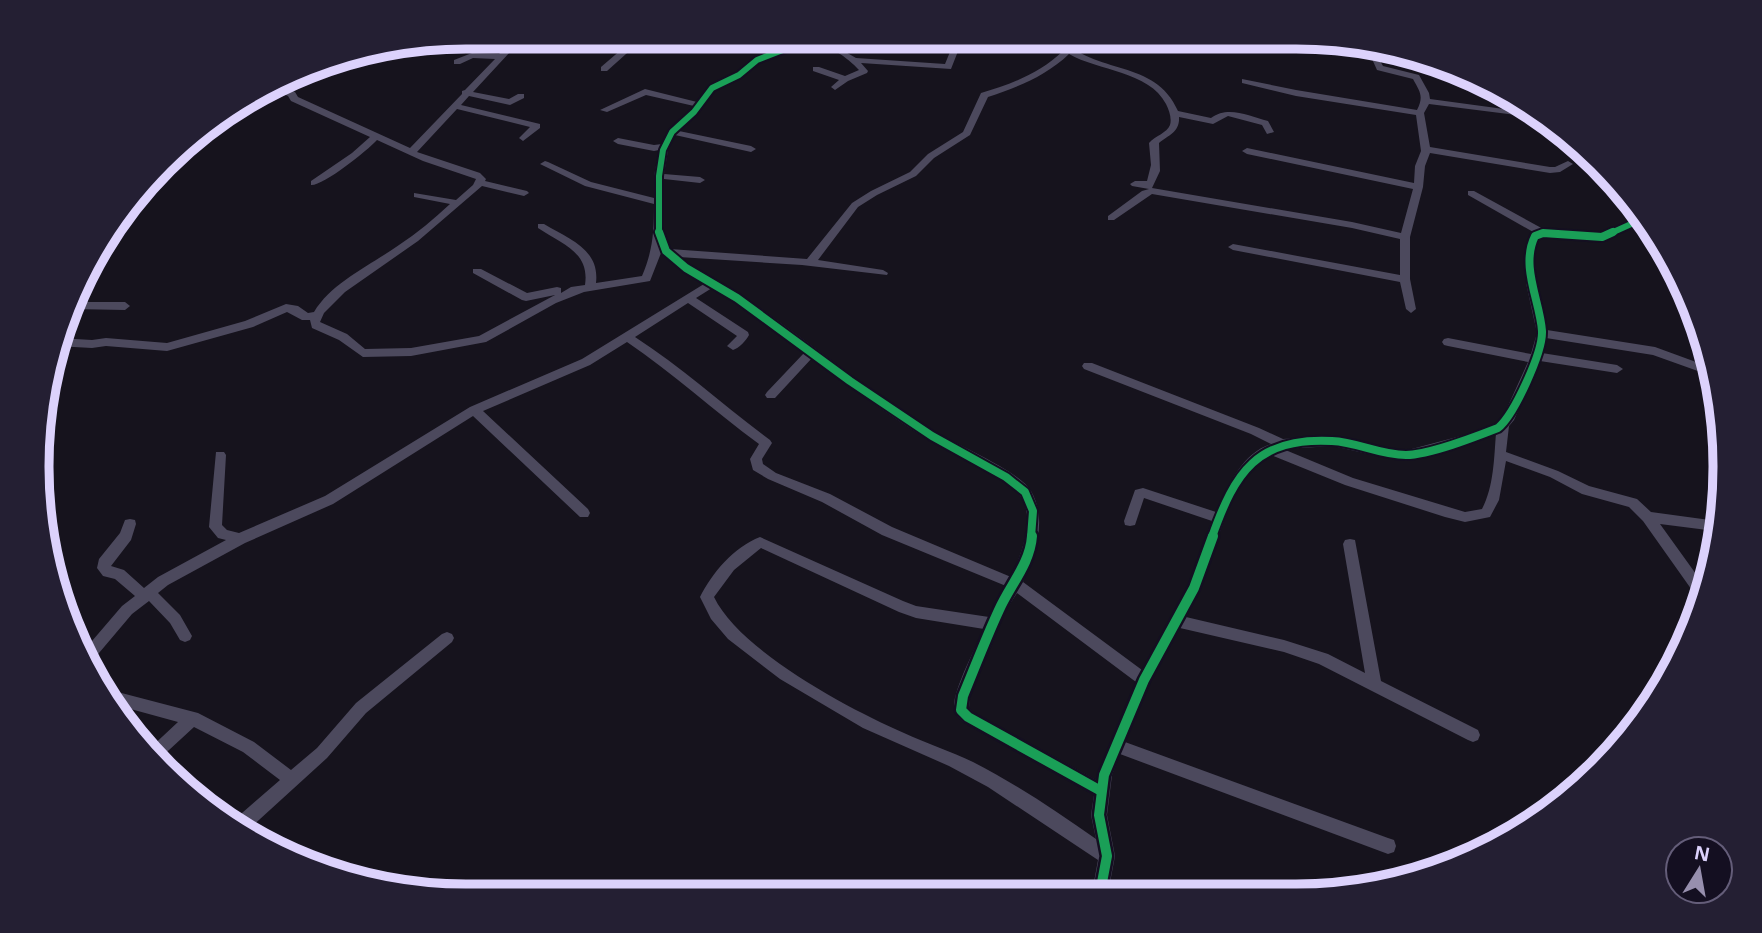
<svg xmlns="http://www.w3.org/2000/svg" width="1762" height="933" font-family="'Noto Sans',sans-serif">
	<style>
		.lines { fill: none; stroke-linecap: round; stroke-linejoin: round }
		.minor { fill: #4c495d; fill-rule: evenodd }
		.cycleway-far2-casing { stroke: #140f21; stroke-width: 10 }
		.cycleway-far1-casing { stroke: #140f21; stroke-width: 12 }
		.cycleway-casing { stroke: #140f21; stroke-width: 15 }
		.cycleway-far2 { stroke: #1a9f57; stroke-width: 6 }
		.cycleway-far1 { stroke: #1a9f57; stroke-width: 8 }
		.cycleway { stroke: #1a9f57; stroke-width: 10 }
		.rim { fill: none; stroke: #dcd2fc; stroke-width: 9 }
	</style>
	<rect width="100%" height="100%" fill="#16131d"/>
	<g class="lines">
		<g class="minor">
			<path d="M516,37H524L473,92L509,99L518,94H524V98L510,105L469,96L461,105L540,124V128L523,141L519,138L530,127L457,109L417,152L480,173L486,179L485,181L527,191L529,193L524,196L482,186L418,241L345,292L324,313L320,322L347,334L365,349L411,348L479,336L555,295L526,301L522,300L473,273V269H481L527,293L557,287L561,288V293L571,287L585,285C590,252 562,244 538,228V224H544C569,239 600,249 596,283L642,276C653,250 654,232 654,204L585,186L540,164L545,161L548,162L591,182L654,198V176L659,150L654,151L618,144L613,141L618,138L654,145L662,144L669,130L694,106L646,95L607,112L600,110L645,89L697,102L709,86L736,73L754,58L797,42L725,39L721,37L921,41L952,37H981L962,41L951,69L861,63L868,71L867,73L848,81L835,90L831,87L839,80L813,71V67H819L845,76L859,70C848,58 826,42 809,42L760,62L742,77L715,90L697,114L679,131L751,146L756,149L751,152L675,135L668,150L664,174L700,177L705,180L700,183L664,179V234L670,249L807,259L852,203L871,191L910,172L928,154L963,132L981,93C1012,84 1040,73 1063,51L1051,37H1060C1095,76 1155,58 1178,111L1211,118C1228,105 1249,116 1268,121L1274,132L1267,134L1262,125L1228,116L1213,124L1179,117C1180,132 1169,135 1159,143L1160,171L1152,188L1352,222L1401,233L1413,189L1247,154L1242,151L1247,148L1414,183L1415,166L1421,151L1416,115L1296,96L1242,83V79L1296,90L1417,110C1424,96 1420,92 1413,79L1377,70L1368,50L1375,52L1383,66L1419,75L1429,93L1430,99L1526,112L1532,117L1429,104L1424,113L1430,147L1550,167H1555L1568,161L1573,164L1560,172L1550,173L1430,153L1425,166L1423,187L1410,237V279L1416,309L1411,313L1406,309L1400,282L1233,250L1228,247L1233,244L1400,275V239L1352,228L1152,194L1114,220H1108V216L1142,191L1149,189L1132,186L1130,184L1135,181H1147L1151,165L1149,143C1155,136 1167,133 1170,125C1172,118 1169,110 1166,104C1149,71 1098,71 1069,54C1046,76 1018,87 988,97L970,135L934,158L916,176L877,195L858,207L818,260L883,270L888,273L887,275L802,265L679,257C698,273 721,282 742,296C808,340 868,392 937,433C959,446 1019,471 1031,491C1048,521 1035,553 1023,582L1142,670L1188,586L1212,521L1144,498L1135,525L1130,526L1125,525L1124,521L1135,490L1143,488L1216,512C1228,486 1242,453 1271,444L1251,434L1084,369L1082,366L1084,363H1092L1259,428L1283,439L1333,436L1386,448L1408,450L1472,433L1494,425L1503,417L1528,362L1448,346L1444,345L1442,342L1444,339L1448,338L1531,354L1537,333L1526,283V244L1531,234L1535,233L1468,195V191H1474L1545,230L1601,234L1638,217L1642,223L1602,240L1544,236L1539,238C1528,260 1542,307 1547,330L1655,347L1707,366L1709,375L1653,355L1546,338L1542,353L1617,365L1623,369L1617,373L1540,361L1514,420L1509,426L1506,452L1558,471L1589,486L1637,499L1651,512L1717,521L1715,531L1660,524L1701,581L1698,594L1694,593L1643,521L1629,507L1582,494L1550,477L1506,461L1499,500L1490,517L1465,522L1445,517L1345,485L1271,455C1230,476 1217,547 1201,587C1197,598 1191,607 1186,617L1284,640L1328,654L1365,673L1343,544L1345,540L1350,539L1355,540L1381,681L1478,730L1480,735L1478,740L1473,742L1468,740L1319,664L1284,652L1180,628L1150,683L1125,742L1388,838L1394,840L1396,846L1394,852L1388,854L1120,754L1112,775L1107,815L1115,856L1108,893H1092L1098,860L988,787L949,766L863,728L780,679L728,639L711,619L700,597C712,573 734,547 760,537L903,601L916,606L989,617L1006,586L882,535L822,502L768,479L753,470L750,459L759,444C714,411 673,373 627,342L590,365L483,411L588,509L590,513L588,517H580L473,416L333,504L245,543L168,585L158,593L180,615L192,636L190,640L185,642L180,640L170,623L149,601L132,614L88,666L80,655L122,606L135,596L115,579L103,576L97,568L99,559L120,533L125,520L130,519L135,520L136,524L131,540L111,566L124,570L144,588L158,577L226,540L218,538L209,527L216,452H224L226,455L222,525L227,530L239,533L325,496L470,407L582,359L704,284L682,270L661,253L650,281L584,292L556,303L486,342L411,356L363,357L339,340L312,328L310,320H302L287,312L253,327L167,351L106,346L92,348L56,346L59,338L92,340L106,338L167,343L245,321L286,304L298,306L308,313L314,312C332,282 371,265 399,245C417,233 434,219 450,204L414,197V193L456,200L473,185L476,179L423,161L377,140C367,151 323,186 311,185V181L352,153L370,137L291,101L288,96L274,89L280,85L295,92L298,97L410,148L462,94V91L465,90L495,59L473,58L460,64H454V60L472,53L499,54ZM954,42L945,64L856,58L830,43L921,45ZM712,288L733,301L804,353L767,392L765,395L767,398H775L812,358C849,386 887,414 927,439C951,454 1002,474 1019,494C1037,516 1021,555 1011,577L892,527L830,494L776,473L763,464L762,459L772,443L770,440C724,406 683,368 635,337L688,303L737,336L727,346L733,350C739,348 746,341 749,335L748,332L696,298ZM1496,433C1494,458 1494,486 1482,509L1465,512L1353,478L1283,449L1333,446L1386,458L1408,460ZM761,548L899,612L916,618L984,629C976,647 953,690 954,708C954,714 959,718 963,722L1094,795L1091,815L1096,839C1056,811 1016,784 973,762C950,751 926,743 904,733C849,709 740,651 714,597L734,570ZM1017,593L1136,682L1096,780L973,712L969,708L970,696L1006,610Z"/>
			<polygon points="636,37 645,37 607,71 601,71 601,67"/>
			<polygon points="75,302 125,302 130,306 125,310 72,309"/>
			<polygon points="447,632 452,634 454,638 452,642 366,713 327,758 247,831 234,820 280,780 243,752 194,727 156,762 148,750 178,722 116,705 106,692 110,690 198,713 254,742 291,770 317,748 356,703 442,634"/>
		</g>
		<g class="cycleway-far2-casing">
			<g id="cycleway-far2">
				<polyline points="659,234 659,176 663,150 672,132 694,112 712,88 739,75 757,60 806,41"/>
				<polyline points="1541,234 1553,234"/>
				<polyline points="1609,234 1640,220"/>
			</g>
		</g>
		<g class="cycleway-far1-casing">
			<g id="cycleway-far1">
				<polyline points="659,232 666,251 686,268 737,298 850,381 932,436 1006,477 1025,492 1033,511 1031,537"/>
				<path d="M1212,537C1235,472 1257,437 1332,441C1357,442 1380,455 1406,455C1429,455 1475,437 1498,428C1514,415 1543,352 1542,331C1540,301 1520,266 1535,236L1543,233L1602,237L1613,232"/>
			</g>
		</g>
		<g class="cycleway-casing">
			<g id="cycleway">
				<path d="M1032,536C1030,564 1010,585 999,610C986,638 975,667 963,696L961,710L968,717L1101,791"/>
				<polyline points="1100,893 1107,856 1099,815 1104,775 1144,680 1194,588 1213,536"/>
			</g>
		</g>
		<use href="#cycleway-far2" class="cycleway-far2"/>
		<use href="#cycleway-far1" class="cycleway-far1"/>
		<use href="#cycleway" class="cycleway"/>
	</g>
	<path d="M0 0H1762V933H0ZM466 49H1296A417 417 0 0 1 1713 466V467A417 417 0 0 1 1296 884H466A417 417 0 0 1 49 467V466A417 417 0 0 1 466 49Z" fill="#241f33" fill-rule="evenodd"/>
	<path class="rim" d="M466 49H1296A417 417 0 0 1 1713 466V467A417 417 0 0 1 1296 884H466A417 417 0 0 1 49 467V466A417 417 0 0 1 466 49Z"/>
	<g transform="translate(1699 870) rotate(11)"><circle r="33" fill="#140f21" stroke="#645d79" stroke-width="2"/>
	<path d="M0-5L12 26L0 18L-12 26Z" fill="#978fae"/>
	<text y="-10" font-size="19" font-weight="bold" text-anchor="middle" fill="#dcd2fc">N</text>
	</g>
</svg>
